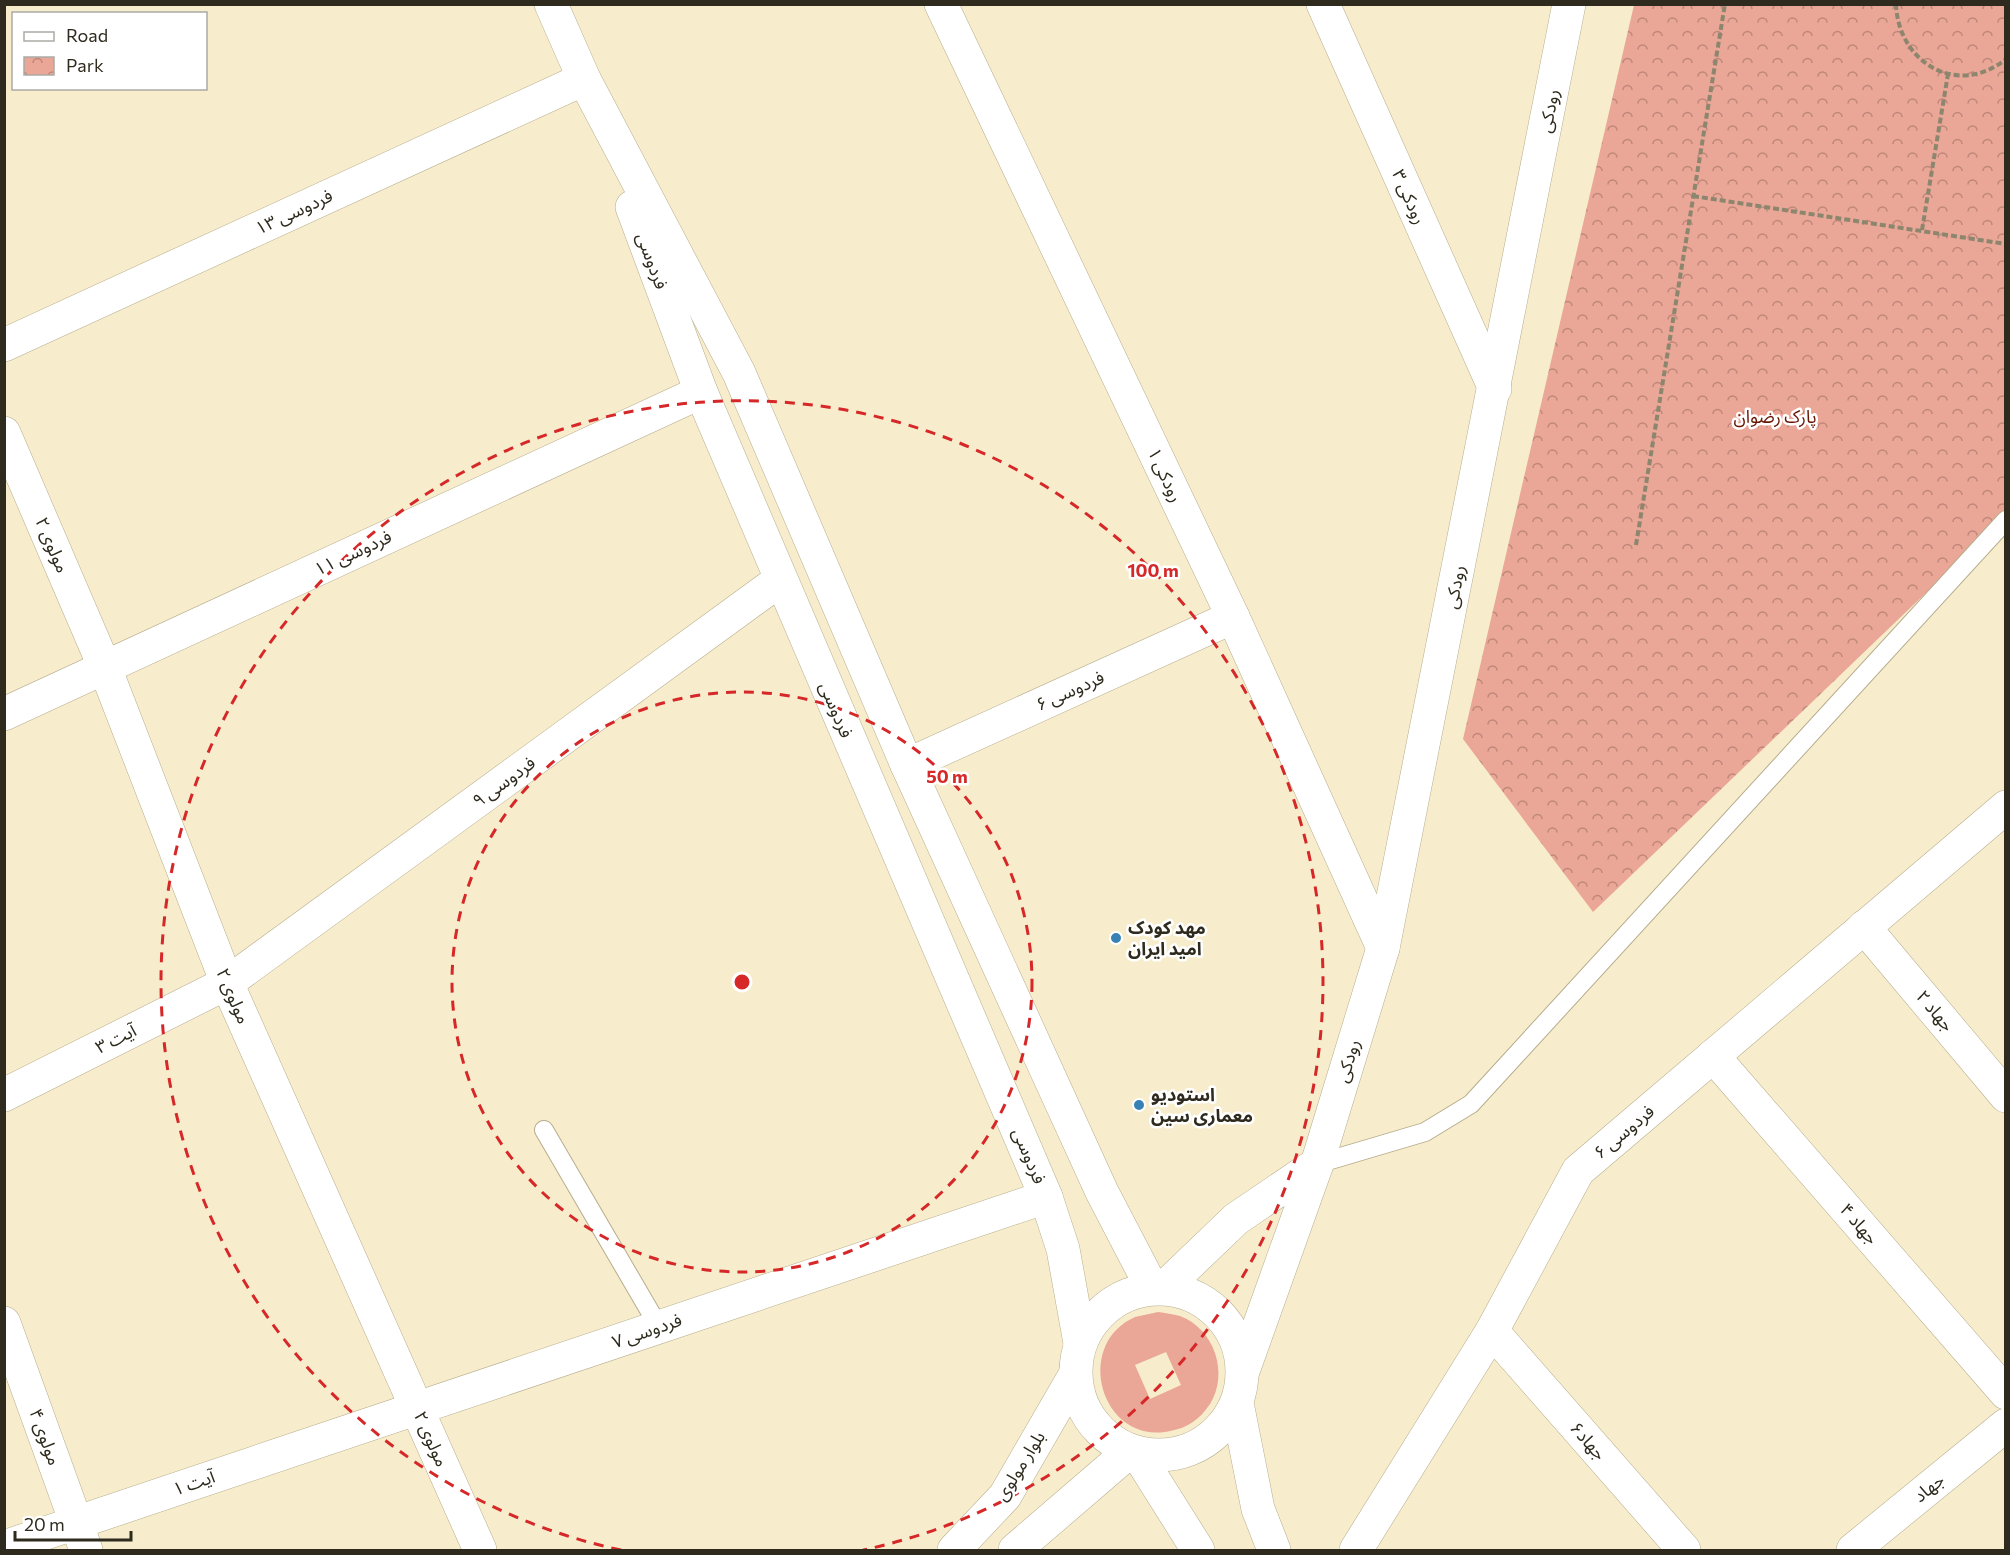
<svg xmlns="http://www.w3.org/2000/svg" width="2010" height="1555" font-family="Commissioner,'Noto Sans Arabic',sans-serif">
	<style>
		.grass { fill: #eaa696; fill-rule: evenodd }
		.park { fill: url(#park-crowns) }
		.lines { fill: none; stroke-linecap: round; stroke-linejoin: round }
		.service-casing { stroke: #b7ad8d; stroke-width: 20 }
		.minor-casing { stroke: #b7ad8d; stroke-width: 34 }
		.secondary-casing { stroke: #b7ad8d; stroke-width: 34 }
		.path { stroke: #8c866f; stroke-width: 4; stroke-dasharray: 6 3; stroke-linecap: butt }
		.service { stroke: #fff; stroke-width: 18 }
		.minor { stroke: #fff; stroke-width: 33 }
		.secondary { stroke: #fff; stroke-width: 33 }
		.ring { fill: none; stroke: #d62828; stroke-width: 3; stroke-dasharray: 10 8 }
		.poi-dot { fill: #3781b4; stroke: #fff; stroke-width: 2 }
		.labels { text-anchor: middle; stroke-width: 5; stroke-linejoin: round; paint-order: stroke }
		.street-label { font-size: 18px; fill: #2e2a1d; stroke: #fff }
		.park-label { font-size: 18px; fill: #681603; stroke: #fff }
		.poi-label { font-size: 18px; font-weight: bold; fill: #2e2a1d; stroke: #fff; text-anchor: start }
		.centre { fill: #d62828; stroke: #fff; stroke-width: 3 }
		.ring-label { font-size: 18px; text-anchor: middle; font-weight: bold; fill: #d62828; stroke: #fff; stroke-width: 5; stroke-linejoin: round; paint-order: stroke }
	</style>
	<defs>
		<pattern id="park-crowns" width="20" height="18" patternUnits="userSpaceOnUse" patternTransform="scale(1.5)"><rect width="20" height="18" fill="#eaa696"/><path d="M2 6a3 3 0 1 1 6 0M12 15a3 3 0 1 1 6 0" fill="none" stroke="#be877a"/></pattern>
	</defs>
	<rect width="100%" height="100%" fill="#f7edcc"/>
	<path class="grass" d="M1158,1312C1165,1313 1173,1314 1180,1316C1215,1329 1229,1374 1210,1404C1200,1419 1188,1428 1170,1431C1102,1446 1072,1345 1135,1317C1142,1315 1151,1314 1158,1312ZM1166,1352L1181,1385L1150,1399L1135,1365Z"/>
	<polygon class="park" points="1634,5 2005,5 2005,517 1593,912 1463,739"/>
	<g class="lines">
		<g class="service-casing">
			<g id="service">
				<polyline points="544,1130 659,1327"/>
				<polyline points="1317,1164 1425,1132 1471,1104 2006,520"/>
			</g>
		</g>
		<g class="minor-casing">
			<g id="minor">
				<polyline points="941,4 1233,617 1383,948"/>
				<polyline points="1323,4 1495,389"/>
				<polyline points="4,345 584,79"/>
				<polyline points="4,433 105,668 227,983 480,1550"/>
				<polyline points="4,714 701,392"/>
				<polyline points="907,765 1233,617"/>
				<polyline points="1864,927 2006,1096"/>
				<polyline points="1713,1056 2006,1393"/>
				<polyline points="4,1095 227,983 780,580"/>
				<polyline points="4,1323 86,1550"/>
				<polyline points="1492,1331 1684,1550"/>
				<polyline points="4,1547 1046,1197"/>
				<polyline points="1356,1550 1492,1331 1578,1171 2006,807"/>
				<polyline points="1853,1550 2006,1425"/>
			</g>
		</g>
		<g class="secondary-casing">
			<g id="secondary">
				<polyline points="551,4 584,79 739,373 907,765 1102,1192 1152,1288"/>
				<polyline points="632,207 701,392 1046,1197 1063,1249 1080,1343"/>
				<polyline points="1317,1164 1383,948 1569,4"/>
				<polyline points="1164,1288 1236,1219 1317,1164 1243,1371"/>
				<circle cx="1159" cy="1372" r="83"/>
				<polyline points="1237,1403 1258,1509 1274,1550"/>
				<polyline points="1137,1453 1198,1550"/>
				<polyline points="954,1550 1005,1496 1075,1375"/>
				<polyline points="1015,1550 1130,1451"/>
			</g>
		</g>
		<g class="path">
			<path d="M1896,4C1898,63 1958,98 2006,59"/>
			<polyline points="1693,196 2006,244"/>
			<polyline points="1922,230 1948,74"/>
			<polyline points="1636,545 1725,4"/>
		</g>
		<use href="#service" class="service"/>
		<use href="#minor" class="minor"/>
		<use href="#secondary" class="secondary"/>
	</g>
	<g class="ring">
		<circle cx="742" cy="982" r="290"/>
		<path d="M621 1550A581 581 0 1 1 863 1550"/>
	</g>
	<g class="poi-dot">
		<circle cx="1116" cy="938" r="6"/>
		<circle cx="1139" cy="1105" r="6"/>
	</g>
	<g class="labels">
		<g class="street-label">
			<text transform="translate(1549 111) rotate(-79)" y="6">رودکی</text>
			<text transform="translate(1409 197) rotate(66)" y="6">رودکی ۳</text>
			<text transform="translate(294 212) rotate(-25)" y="6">فردوسی ۱۳</text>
			<text transform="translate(652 261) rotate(70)" y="6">فردوسی</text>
			<text transform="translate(1165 475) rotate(65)" y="6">رودکی ۱</text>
			<text transform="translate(52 545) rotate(67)" y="6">مولوی ۲</text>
			<text transform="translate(353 553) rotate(-25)" y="6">فردوسی ۱۱</text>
			<text transform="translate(1455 587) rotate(-79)" y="6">رودکی</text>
			<text transform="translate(1070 691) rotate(-24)" y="6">فردوسی ۶</text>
			<text transform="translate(836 710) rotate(67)" y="6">فردوسی</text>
			<text transform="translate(504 782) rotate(-36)" y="6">فردوسی ۹</text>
			<text transform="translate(233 996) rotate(67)" y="6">مولوی ۲</text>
			<text transform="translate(1935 1011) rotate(50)" y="6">جهاد ۲</text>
			<text transform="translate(116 1039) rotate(-27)" y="6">آیت ۳</text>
			<text transform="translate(1348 1061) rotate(-73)" y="6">رودکی</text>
			<text transform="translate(1624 1132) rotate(-40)" y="6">فردوسی ۶</text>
			<text transform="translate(1029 1156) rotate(67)" y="6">فردوسی</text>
			<text transform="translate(1859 1224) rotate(49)" y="6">جهاد ۴</text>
			<text transform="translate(647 1331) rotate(-19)" y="6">فردوسی ۷</text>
			<text transform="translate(45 1437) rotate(70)" y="6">مولوی ۴</text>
			<text transform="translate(431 1439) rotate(66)" y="6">مولوی ۲</text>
			<text transform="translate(1588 1441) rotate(49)" y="6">جهاد۶</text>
			<text transform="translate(1020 1466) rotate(-58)" y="6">بلوار مولوی</text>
			<text transform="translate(194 1483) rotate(-19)" y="6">آیت ۱</text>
			<text transform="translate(1929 1488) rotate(-39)" y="6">جهاد</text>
		</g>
		<g class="park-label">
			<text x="1775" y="423">پارک رضوان</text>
		</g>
		<g class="poi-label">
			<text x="1128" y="934">مهد کودک<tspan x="1128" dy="21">امید ایران</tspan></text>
			<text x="1151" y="1101">استودیو<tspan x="1151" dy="21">معماری سین</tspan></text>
		</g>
	</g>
	<circle cx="742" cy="982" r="9" class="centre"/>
	<g class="ring-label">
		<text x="1153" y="577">100 m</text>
		<text x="947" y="783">50 m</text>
	</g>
	<rect width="2010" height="1555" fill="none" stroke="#2e2a1d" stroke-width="12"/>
	<rect x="12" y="12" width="195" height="78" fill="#ffffff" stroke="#abaaa5" stroke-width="1.5"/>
	<rect x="24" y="32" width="30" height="9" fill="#ffffff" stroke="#abaaa5" stroke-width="1.5"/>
	<text x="66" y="42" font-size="18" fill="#2e2a1d">Road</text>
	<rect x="24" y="57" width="30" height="18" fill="url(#park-crowns)" stroke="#abaaa5" stroke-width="1.5"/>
	<text x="66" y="72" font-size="18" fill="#2e2a1d">Park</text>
	<path d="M15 1531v9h116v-9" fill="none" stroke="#2e2a1d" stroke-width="3"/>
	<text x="24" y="1531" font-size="18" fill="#2e2a1d" stroke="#ffffff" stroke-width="4.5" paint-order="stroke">20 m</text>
</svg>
